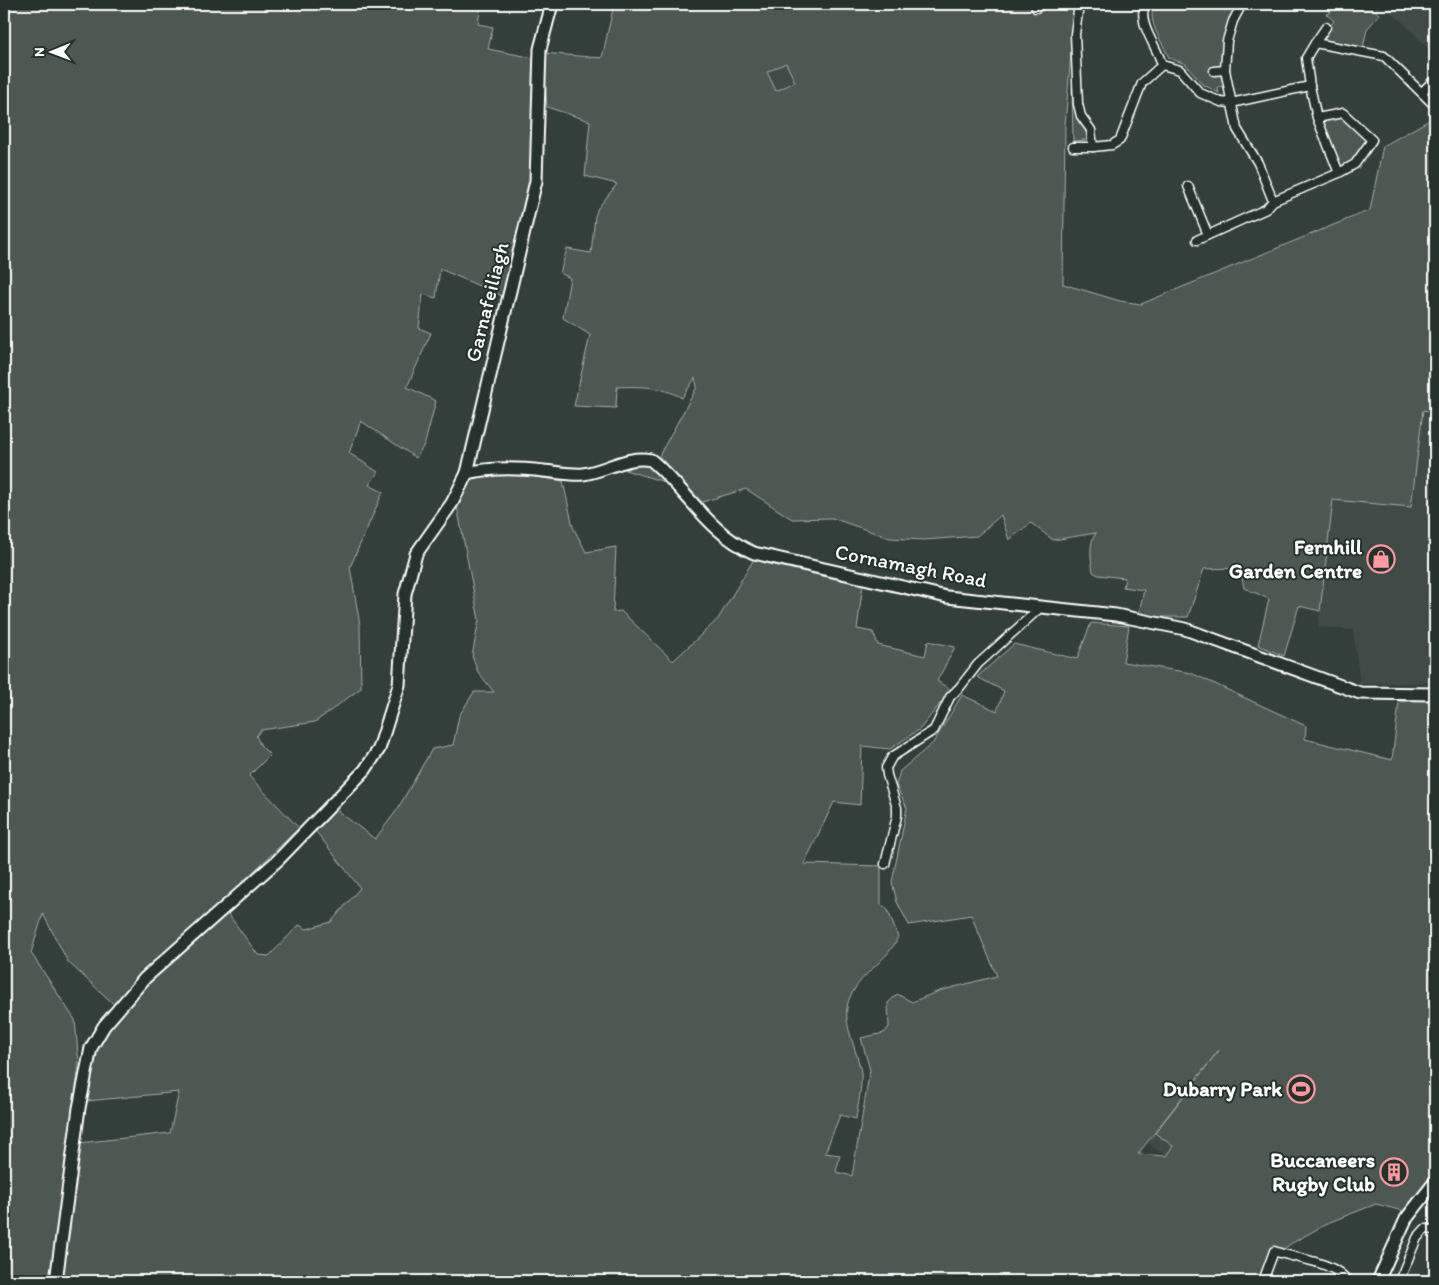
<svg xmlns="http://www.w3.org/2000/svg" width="1439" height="1285" font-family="Itim,sans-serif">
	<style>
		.built { fill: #404c47 }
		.green { fill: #4d5853; stroke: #a6aca9; fill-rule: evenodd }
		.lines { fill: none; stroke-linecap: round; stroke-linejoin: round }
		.street-casing { stroke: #fff; stroke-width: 11 }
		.secondary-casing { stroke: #fff; stroke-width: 15 }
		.street { stroke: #26332d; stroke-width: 8 }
		.secondary { stroke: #26332d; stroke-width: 11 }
		.labels { text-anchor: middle; stroke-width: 4; stroke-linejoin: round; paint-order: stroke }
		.street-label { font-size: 21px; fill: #fff; stroke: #26332d }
		.poi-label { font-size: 21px; font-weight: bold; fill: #fff; stroke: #26332d; text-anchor: end }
	</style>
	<rect width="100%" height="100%" fill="#333f3a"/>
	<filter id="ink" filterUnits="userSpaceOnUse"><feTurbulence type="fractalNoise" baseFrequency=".02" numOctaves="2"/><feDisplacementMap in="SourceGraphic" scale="10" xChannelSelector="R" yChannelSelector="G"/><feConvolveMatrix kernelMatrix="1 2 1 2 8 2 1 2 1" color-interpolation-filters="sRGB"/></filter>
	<g filter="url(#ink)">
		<g class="built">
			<polygon points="1380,4 1429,4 1435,9 1435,56 1403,22"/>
			<polygon points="786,63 795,82 776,91 767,72"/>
			<polygon points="1423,410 1435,412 1435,682 1360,684 1353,630 1318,627 1333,500"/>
			<polygon points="1155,1133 1173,1146 1166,1156 1148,1143"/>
		</g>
		<g class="green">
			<polygon points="4,4 481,4 478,24 493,27 488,49 539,59 530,184 507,298 440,269 436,298 423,294 419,328 431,333 407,387 436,401 425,443 416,458 361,421 349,453 378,472 369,485 383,492 350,567 360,625 361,688 315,722 261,730 256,736 261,746 270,755 249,776 299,828 126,993 116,1006 68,962 43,914 31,953 75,1020 79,1065 51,1281 4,1281"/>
			<path d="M614,4H1075L1065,126L1063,284L1120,301L1141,304L1370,210L1383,146L1435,117V412L1423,410L1411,507L1333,500L1320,611L1299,606L1284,656L1258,645L1269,599L1244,588L1240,568L1204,569L1188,617H1138L1144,590L1123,587L1125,578L1098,575L1093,572C1091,559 1088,544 1096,533L1053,540L1031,523L1009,540L1001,515L977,536L924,540L890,538L832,518L792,519L746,489L702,502L659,456L697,387L695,378L682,398C662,386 640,386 617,387L616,408L574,406L590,335L563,318L570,278L560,273L567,249L591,253L595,216L598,208L617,184L585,176L590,121L547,107L543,53L602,58ZM786,63L795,82L776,91L767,72Z"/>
			<path d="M1155,4H1239L1224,35L1221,65L1213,68V74H1220L1224,86L1218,87L1219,93L1202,84L1186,64L1169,58C1163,43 1145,19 1155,4Z"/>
			<polygon points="1357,4 1366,4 1380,14 1367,29 1363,48 1326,41 1325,33 1334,21 1326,14 1330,13 1330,10"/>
			<polygon points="1072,87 1074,87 1076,112 1089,136 1086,140 1073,141"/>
			<polygon points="1341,116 1367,141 1352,163 1341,168 1322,122"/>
			<polygon points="640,463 651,466 668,483 625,470"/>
			<path d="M523,475L563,481L573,527L586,552L616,547L613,612L621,611L673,661L718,619L754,559L863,584L857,629L873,632L878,645L925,656L928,641L955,647L937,681L951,690L920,729L890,749L862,746L860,805L834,802L804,864L881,866V905L887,908L898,937C889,960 862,972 851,995C838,1019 858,1049 861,1073C862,1088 858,1105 856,1119L840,1115L825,1153L840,1155L836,1172L852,1176L870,1070L861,1038L884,1033L889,1027L888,1003L897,994L912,1002L939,991L997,976L971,915L909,925L897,902L892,882L907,808L896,785L900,771L933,743L962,695L997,711L1004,691L977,677L1014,644L1077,659L1091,623L1129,626L1123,662L1191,673L1306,726L1305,739L1392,760L1399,702L1435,699V1026L1431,1036L1435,1039V1171L1403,1211L1376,1204L1330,1222L1292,1243L1266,1262L1259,1278L1252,1276L1250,1281H59L79,1143L170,1133L179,1092L87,1101C90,1083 91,1064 97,1047C109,1006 193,941 226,911L258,955L269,956L299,925L307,929L331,922L360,888L314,829L335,809L375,839L397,810L432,749L453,745L459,716L474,692H494L478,672L472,656L479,620L457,506L468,484L477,476ZM1219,1050L1155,1133L1173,1146L1166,1156L1138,1154Z"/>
		</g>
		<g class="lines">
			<g class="street-casing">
				<g id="street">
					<path d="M1079,4L1075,34L1078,104L1081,116L1091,130L1093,147L1112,145L1120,140L1142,83L1162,65C1157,45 1137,25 1145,4"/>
					<polyline points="1242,4 1233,21 1227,41 1225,70 1237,129 1258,163 1273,201 1339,173"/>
					<polyline points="1036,8 1043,4"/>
					<polyline points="1315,43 1326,27"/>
					<polyline points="1162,65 1180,70 1200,93 1221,102 1231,103 1310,86 1306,58 1315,43 1384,56 1431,102"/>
					<polyline points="1214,71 1225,70"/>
					<polyline points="1310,86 1317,118 1343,113 1372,140 1355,164 1339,173 1317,118"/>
					<polyline points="1422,92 1432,82"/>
					<polyline points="1073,147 1093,147"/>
					<polyline points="1188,186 1208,235"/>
					<polyline points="1197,240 1266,209 1273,201"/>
					<polyline points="885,864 897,816 897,808 887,775 886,768 892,757 934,730 950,697 960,687 978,664 1041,607"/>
					<path d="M1263,1281L1274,1251C1299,1260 1331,1260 1348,1281"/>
					<polyline points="1399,1281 1417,1238 1425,1229 1435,1230"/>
				</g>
			</g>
			<g class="secondary-casing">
				<g id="secondary">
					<path d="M467,473C492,467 519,468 544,471C557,472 570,475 583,474C606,471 627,455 651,460C687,490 709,534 754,553L947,597L1116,615L1185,629L1360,693L1435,694"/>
					<polyline points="56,1281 79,1108 91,1048 104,1026 145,978 278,860 365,770 379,749 399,685 405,594 416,554 452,503 467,473 536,181 540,49 552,4"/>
					<polyline points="1378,1281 1406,1219 1435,1182"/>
				</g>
			</g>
			<use href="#street" class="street"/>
			<use href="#secondary" class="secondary"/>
		</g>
	</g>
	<defs>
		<g id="shop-ring" transform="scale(1.4375)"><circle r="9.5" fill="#26332d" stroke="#ff9aa2" stroke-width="1.5"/><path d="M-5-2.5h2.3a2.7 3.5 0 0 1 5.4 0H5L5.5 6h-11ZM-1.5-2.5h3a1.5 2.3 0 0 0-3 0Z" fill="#ff9aa2"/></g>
		<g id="stadium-ring" transform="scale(1.4375)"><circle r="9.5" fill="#26332d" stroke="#ff9aa2" stroke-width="1.5"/><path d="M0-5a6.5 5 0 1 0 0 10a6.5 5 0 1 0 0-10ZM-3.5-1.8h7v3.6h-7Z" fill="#ff9aa2"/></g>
		<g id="building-ring" transform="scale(1.4375)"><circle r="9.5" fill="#26332d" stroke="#ff9aa2" stroke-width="1.5"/><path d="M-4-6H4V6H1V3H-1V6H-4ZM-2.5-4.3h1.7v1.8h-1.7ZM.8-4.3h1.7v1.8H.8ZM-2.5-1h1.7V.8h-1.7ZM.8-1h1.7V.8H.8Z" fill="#ff9aa2"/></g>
	</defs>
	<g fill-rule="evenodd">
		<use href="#shop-ring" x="1381" y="559"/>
		<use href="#stadium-ring" x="1301" y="1089"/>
		<use href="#building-ring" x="1394" y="1172"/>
	</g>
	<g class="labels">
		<g class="street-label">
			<text transform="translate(487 302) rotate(-76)" y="7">Garnafeiliagh</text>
			<text transform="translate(911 566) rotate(11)" y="7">Cornamagh Road</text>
		</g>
		<g class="poi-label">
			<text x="1362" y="554">Fernhill<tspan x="1362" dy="24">Garden Centre</tspan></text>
			<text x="1282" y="1096">Dubarry Park</text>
			<text x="1375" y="1167">Buccaneers<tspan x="1375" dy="24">Rugby Club</tspan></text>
		</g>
	</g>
	<rect width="1439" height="1285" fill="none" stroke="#26332d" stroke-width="20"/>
	<rect x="10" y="10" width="1419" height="1265" fill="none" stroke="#fff" stroke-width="2" filter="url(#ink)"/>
	<g transform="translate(52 52) rotate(269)" stroke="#26332d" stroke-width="4" paint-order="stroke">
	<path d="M0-4L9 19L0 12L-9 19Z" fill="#ffffff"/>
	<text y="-8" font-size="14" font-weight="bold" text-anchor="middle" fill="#ffffff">N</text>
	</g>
</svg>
